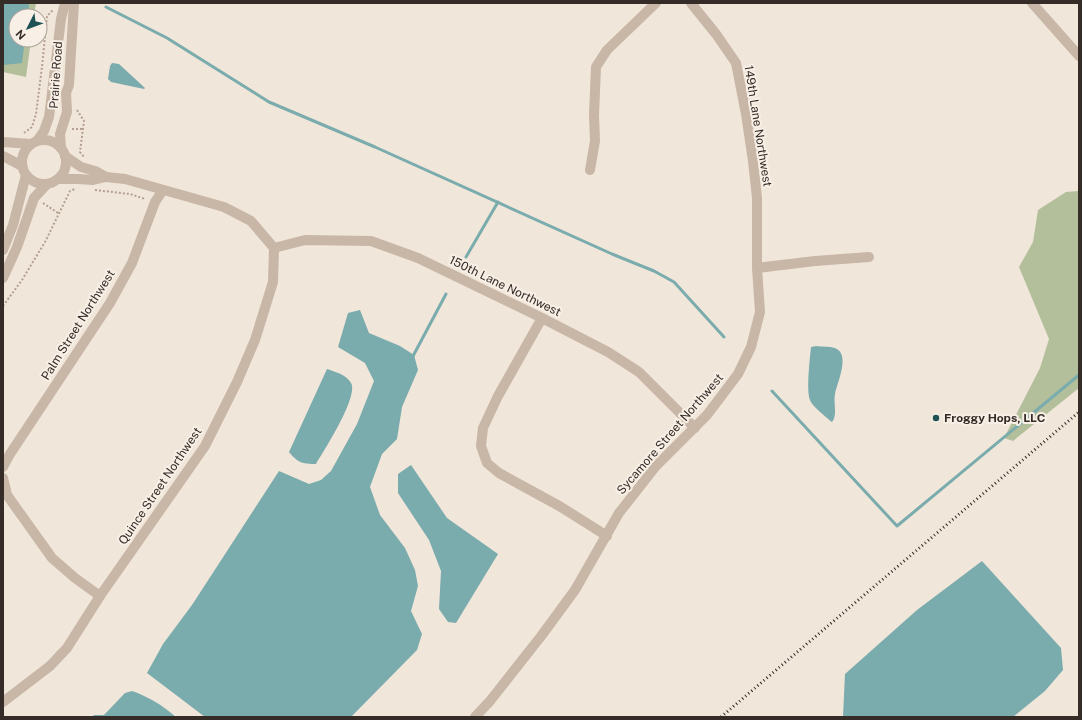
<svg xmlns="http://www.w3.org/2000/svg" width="1082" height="720" font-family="'Public Sans',sans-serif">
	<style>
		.green { fill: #b3bf9b }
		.water { fill: #7aabad }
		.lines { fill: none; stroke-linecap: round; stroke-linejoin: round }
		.stream { stroke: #7aabad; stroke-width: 3 }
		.path { stroke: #b4a091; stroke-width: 2; stroke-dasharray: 2 2; stroke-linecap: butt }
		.minor { stroke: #c8b6a7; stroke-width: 10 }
		.tertiary { stroke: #c8b6a7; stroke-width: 10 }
		.rail { stroke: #352b27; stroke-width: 3; stroke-dasharray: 1 3; stroke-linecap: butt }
		.poi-dot { fill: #1e5154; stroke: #f8f0e6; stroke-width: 1.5 }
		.labels { text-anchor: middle; stroke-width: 4; stroke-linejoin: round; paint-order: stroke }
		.street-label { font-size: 12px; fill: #352b27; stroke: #f8f0e6 }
		.poi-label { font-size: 12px; font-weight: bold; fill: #352b27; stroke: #f8f0e6; text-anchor: start }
	</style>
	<rect width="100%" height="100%" fill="#f1e6da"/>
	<g class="green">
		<polygon points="3,3 36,3 34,16 16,16 16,40 31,40 26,77 3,72"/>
		<polygon points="1079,191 1079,388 1013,441 1004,438 1040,368 1049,339 1019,267 1033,242 1038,210 1066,192"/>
	</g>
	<g class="water">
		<polygon points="3,3 27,3 29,5 28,16 16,16 16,40 25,40 22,63 3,65"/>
		<polygon points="112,63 119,64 145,88 144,89 111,82 108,79 110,66"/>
		<polygon points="360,310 369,333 400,346 414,355 418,370 402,407 397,439 382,454 370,487 380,515 405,548 415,570 418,586 411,611 422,634 417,650 351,717 205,717 147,673 163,644 192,605 279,471 309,484 321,480 331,471 357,424 374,381 365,363 338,347 348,313"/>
		<path d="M816,346C822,347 829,346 835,348C851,354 837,383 835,394C833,403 838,415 832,422C827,418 812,406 810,400C806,390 810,358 811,347Z"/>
		<path d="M327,369C335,372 346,374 351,383C359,396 324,451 316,464C303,464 298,463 289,452Z"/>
		<polygon points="411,465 447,518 498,554 456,623 448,622 439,609 441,571 429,540 398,493 398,474"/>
		<polygon points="982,561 1061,648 1063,670 1045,691 1013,717 843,717 845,674 917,610"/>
		<path d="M132,691C149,697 162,705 176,717H92L94,715H104L125,693Z"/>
	</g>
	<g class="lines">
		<g class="stream">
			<polyline points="106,7 167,38 269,102 375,147 612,254 654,271 674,282 724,337"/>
			<polyline points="466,257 498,202"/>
			<polyline points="412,358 446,294"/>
			<polyline points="772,391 897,526 1079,375"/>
		</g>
		<g class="path">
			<polyline points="77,110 84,121 80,152 84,157"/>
			<polyline points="72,129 83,129"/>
			<polyline points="24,133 32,127 36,114 42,67 47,16 53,10"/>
			<polyline points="95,190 130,194 145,199"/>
			<polyline points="43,203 58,213"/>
			<polyline points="3,306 22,280 45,242 70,191 75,189"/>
		</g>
		<g class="minor">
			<polyline points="1032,3 1079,56"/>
			<polyline points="3,142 31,144"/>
			<polyline points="3,156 22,166"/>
			<polyline points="590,170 595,141 594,115 596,67 607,50 656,3"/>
			<polyline points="106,177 125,179 224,207 251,221 274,248"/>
			<polyline points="58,179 78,179 93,180 106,177 95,171 81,167 65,156"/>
			<polyline points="274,248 305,240 371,241 418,258 542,318 608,352 639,372 695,428"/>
			<polyline points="757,268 815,261 869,257"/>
			<polyline points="542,318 498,396 483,428 481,446 487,463 499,473 561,507 607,536"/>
			<polyline points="3,467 10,454 110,303 132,263 155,202 163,190"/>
			<polyline points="3,478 7,495 52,558 75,578 100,596"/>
			<polyline points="3,702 50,666 67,648 100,596 205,446 237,382 255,340 273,282 274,248"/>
			<polyline points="475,717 490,701 542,635 575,590 619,513 656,466 707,415 738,374 751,347 760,312 757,268 757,198 753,161 746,114 736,63 716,34 691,3"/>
		</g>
		<g class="tertiary">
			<circle cx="44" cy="162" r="22"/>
			<polyline points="37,141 44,131 49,117 61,19 65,3"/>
			<polyline points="61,148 60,134 67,112 66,93 69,85 74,3"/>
			<polyline points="3,250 13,225 26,175"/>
			<polyline points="3,278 17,247 34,198 47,184"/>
		</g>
		<polyline class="rail" points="721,717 1079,412"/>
	</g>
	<circle class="poi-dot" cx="936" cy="418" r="4"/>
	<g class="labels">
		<g class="street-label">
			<text transform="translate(56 75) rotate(-86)" y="4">Prairie Road</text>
			<text transform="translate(758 126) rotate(81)" y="4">149th Lane Northwest</text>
			<text transform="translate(505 286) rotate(26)" y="4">150th Lane Northwest</text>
			<text transform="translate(78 325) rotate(-58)" y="4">Palm Street Northwest</text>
			<text transform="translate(670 434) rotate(-49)" y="4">Sycamore Street Northwest</text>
			<text transform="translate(160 486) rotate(-56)" y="4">Quince Street Northwest</text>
		</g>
		<g class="poi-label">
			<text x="944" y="422">Froggy Hops, LLC</text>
		</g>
	</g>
	<rect width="1082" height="720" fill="none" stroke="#352b27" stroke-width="8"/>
	<g transform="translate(28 28) rotate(228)"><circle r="19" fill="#f8f0e6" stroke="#aaa19a"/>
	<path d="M0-3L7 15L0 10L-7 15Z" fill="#1e5154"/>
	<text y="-6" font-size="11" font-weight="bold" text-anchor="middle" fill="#352b27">N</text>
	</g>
</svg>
